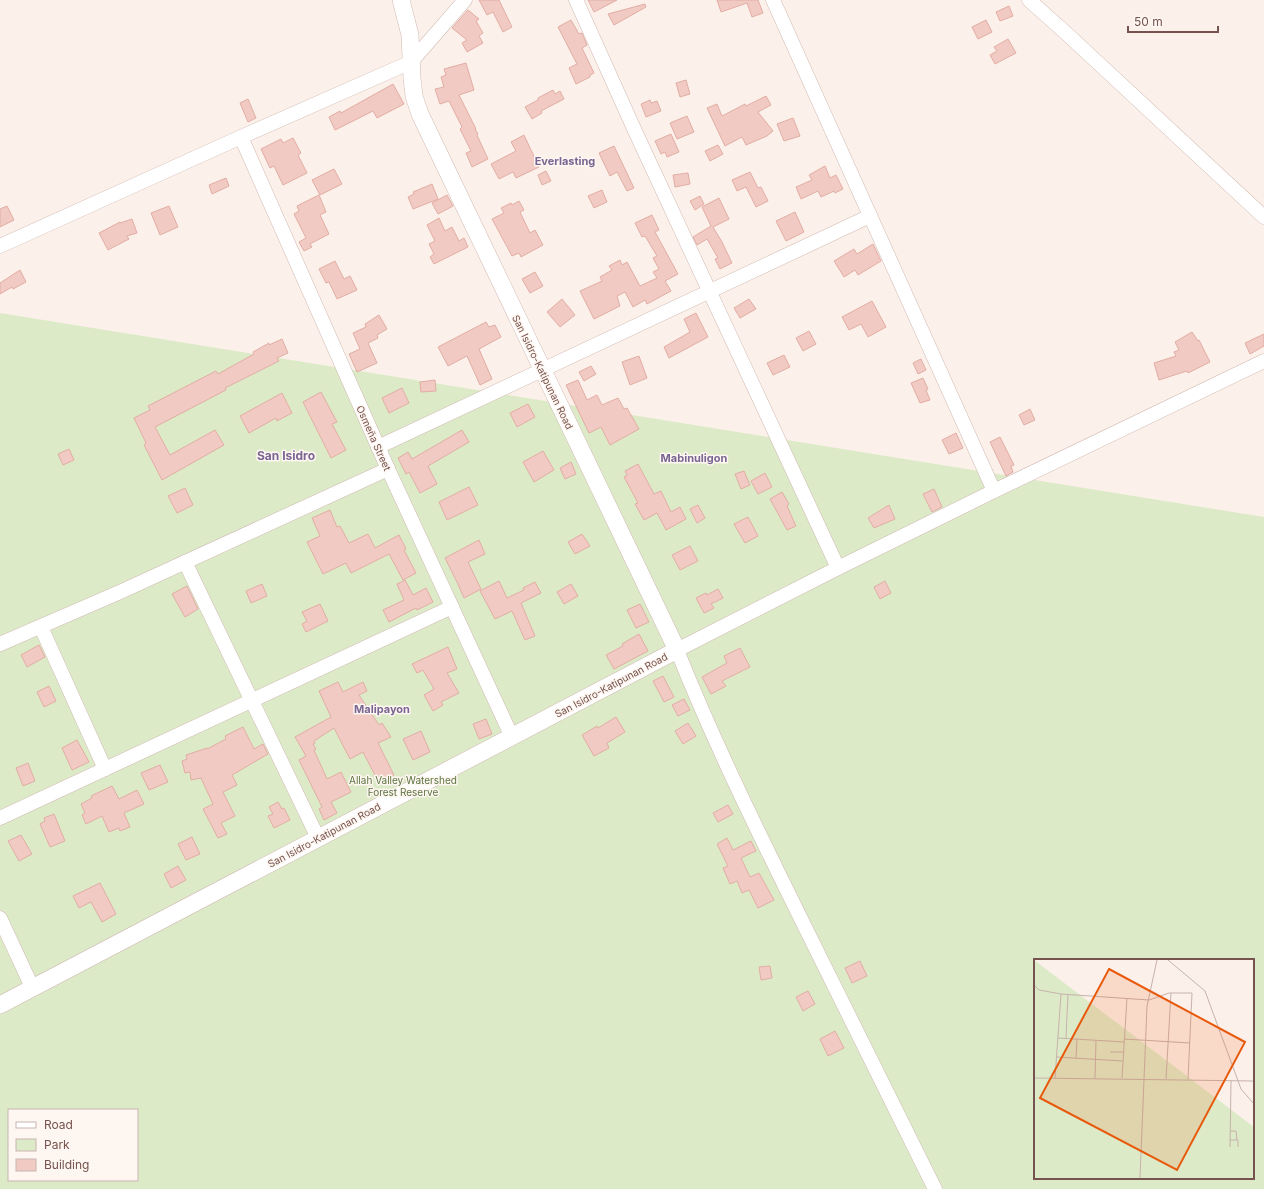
<svg xmlns="http://www.w3.org/2000/svg" width="1264" height="1189" font-family="Inter,sans-serif">
	<style>
		.green { fill: #ddeac8; fill-rule: evenodd }
		.building { fill: #f0cac3; stroke: #e2ada4 }
		.lines { fill: none; stroke-linecap: round; stroke-linejoin: round }
		.minor-casing { stroke: #d0b9b2; stroke-width: 15 }
		.tertiary-casing { stroke: #d0b9b2; stroke-width: 18 }
		.minor { stroke: #fff; stroke-width: 14 }
		.tertiary { stroke: #fff; stroke-width: 17 }
		.labels { text-anchor: middle; stroke-width: 3; stroke-linejoin: round; paint-order: stroke }
		.street-label { font-size: 10px; fill: #76534e; stroke: #fef6f1 }
		.park-label { font-size: 10px; fill: #5e7543; stroke: #fef6f1 }
		.neighbourhood-label { font-size: 11px; font-weight: bold; fill: #7a6692; stroke: #fef6f1 }
		.quarter-label { font-size: 12px; font-weight: bold; fill: #7a6692; stroke: #fef6f1 }
		.inset-road { fill: none; stroke: #c6b2ac; stroke-width: 1 }
		.view { fill: #e8590c; fill-opacity: 0.15; stroke: #e8590c; stroke-width: 2 }
		.inset-edge { fill: none; stroke: #76534e; stroke-width: 2 }
	</style>
	<rect width="100%" height="100%" fill="#fcf1ea"/>
	<path class="green" d="M0,313L1264,517V1189H0ZM1035,960H1253V1178H1035ZM9,1110H137V1180H9Z"/>
	<g class="building">
		<polygon points="479,0 499,0 512,27 503,32 493,12 487,15"/>
		<polygon points="588,0 617,0 594,12"/>
		<polygon points="717,0 758,0 763,13 752,17 747,3 721,12"/>
		<polygon points="645,4 646,7 614,25 608,14"/>
		<polygon points="1009,6 1013,16 1000,21 996,12"/>
		<polygon points="468,10 479,19 476,21 483,33 479,36 483,43 467,52 462,43 467,40 452,28"/>
		<polygon points="571,20 579,34 582,33 587,45 582,48 594,73 590,75 590,77 576,84 569,68 577,64 558,27"/>
		<polygon points="986,20 992,32 978,39 972,27"/>
		<polygon points="1008,39 1016,53 995,64 990,55 997,51 994,47"/>
		<polygon points="466,63 474,90 459,95 476,129 475,129 478,134 477,135 488,159 472,167 466,153 471,151 460,129 462,127 449,101 440,104 435,89 444,87 441,77 446,75 444,69"/>
		<polygon points="686,80 690,94 680,97 676,83"/>
		<polygon points="393,84 404,104 377,118 373,111 335,130 329,117 340,111 341,113"/>
		<polygon points="553,90 555,94 560,91 564,99 541,111 542,113 532,119 525,107 538,100 538,98"/>
		<polygon points="766,96 771,105 758,112 773,131 767,136 746,145 742,137 725,146 707,108 717,104 722,116 745,104 746,106"/>
		<polygon points="248,99 256,118 248,122 240,103"/>
		<polygon points="650,100 651,103 657,101 661,111 646,117 641,104"/>
		<polygon points="687,116 694,132 677,139 670,123"/>
		<polygon points="793,118 800,136 784,141 777,124"/>
		<polygon points="671,134 679,152 667,157 665,152 661,154 655,141"/>
		<polygon points="524,135 539,167 516,178 513,172 499,179 491,164 516,151 511,142"/>
		<polygon points="293,138 301,153 298,155 307,173 283,185 274,166 270,168 261,149 281,139 283,143"/>
		<polygon points="718,145 723,154 710,161 705,151"/>
		<polygon points="614,146 634,188 627,191 617,172 610,176 599,153"/>
		<polygon points="825,166 830,178 836,175 843,189 835,193 834,191 821,197 818,191 801,199 796,187 812,180 809,175"/>
		<polygon points="334,169 342,184 320,195 312,180"/>
		<polygon points="546,171 551,181 542,185 538,175"/>
		<polygon points="750,172 758,188 761,187 768,201 756,207 746,187 737,191 732,180"/>
		<polygon points="688,173 690,184 675,187 673,175"/>
		<polygon points="226,178 229,186 212,194 209,185"/>
		<polygon points="432,184 438,199 413,209 408,197 414,194 413,192"/>
		<polygon points="602,190 607,202 594,208 588,196"/>
		<polygon points="319,195 326,212 320,215 329,234 310,244 312,247 304,251 299,242 306,238 294,214 299,211 297,206"/>
		<polygon points="447,195 453,206 438,214 432,203"/>
		<polygon points="700,196 704,204 695,210 690,201"/>
		<polygon points="719,198 729,219 713,227 722,242 732,263 720,269 715,259 718,258 707,239 697,245 693,237 711,226 702,207"/>
		<polygon points="519,201 524,210 520,212 530,233 535,230 543,245 521,257 519,253 512,256 492,219 504,213 501,208 511,203 512,205"/>
		<polygon points="7,206 14,220 0,227 0,209"/>
		<polygon points="169,206 178,227 160,235 151,213"/>
		<polygon points="795,212 804,232 786,241 776,221"/>
		<polygon points="652,215 659,230 655,232 678,274 665,281 671,291 647,304 645,300 633,307 625,292 617,296 620,306 594,319 580,291 602,281 600,277 612,270 609,266 620,260 622,265 627,262 640,286 657,278 653,272 659,269 653,258 657,256 645,236 642,237 635,223"/>
		<polygon points="439,218 445,231 452,227 459,241 464,238 468,247 434,264 430,257 434,254 429,244 435,241 427,225"/>
		<polygon points="132,219 137,233 127,236 129,239 108,250 99,233 120,222 120,223"/>
		<polygon points="873,244 881,261 858,275 855,270 844,277 834,261 854,249 857,254"/>
		<polygon points="335,261 344,279 350,276 357,290 337,299 329,282 326,283 319,269"/>
		<polygon points="20,270 26,282 13,289 12,287 0,294 0,283"/>
		<polygon points="535,272 543,286 530,293 522,279"/>
		<polygon points="562,299 575,315 560,327 547,312"/>
		<polygon points="749,299 756,309 740,318 734,308"/>
		<polygon points="872,301 886,327 868,337 861,324 849,330 842,317"/>
		<polygon points="696,313 708,337 669,358 664,347 690,332 684,319"/>
		<polygon points="379,315 387,329 377,335 378,338 368,343 377,363 357,372 349,354 360,349 353,333 366,327 365,324"/>
		<polygon points="486,322 489,327 495,325 501,337 479,349 492,379 480,385 467,356 448,366 438,347"/>
		<polygon points="809,331 816,344 803,351 796,338"/>
		<polygon points="1192,332 1198,341 1199,340 1210,362 1188,373 1187,371 1159,380 1154,363 1176,356 1174,352 1179,350 1175,342"/>
		<polygon points="1264,334 1264,346 1250,354 1245,343"/>
		<polygon points="282,339 288,353 277,358 279,361 225,388 226,390 155,427 170,455 215,430 224,445 162,480 144,445 146,443 134,418 150,410 148,406 216,371 218,374 254,354 253,352 269,343 269,345"/>
		<polygon points="784,355 790,367 773,375 767,363"/>
		<polygon points="639,356 647,378 630,385 622,362"/>
		<polygon points="921,359 926,370 918,374 913,363"/>
		<polygon points="591,366 596,374 584,381 579,372"/>
		<polygon points="923,378 928,389 926,390 930,400 920,403 911,383"/>
		<polygon points="435,380 436,391 421,392 420,382"/>
		<polygon points="578,380 587,400 597,395 602,405 618,398 624,409 627,408 639,429 610,445 601,427 589,433 566,385"/>
		<polygon points="402,388 409,403 389,413 382,398"/>
		<polygon points="321,392 337,422 332,424 346,450 331,458 303,402"/>
		<polygon points="282,393 292,413 277,421 276,418 249,433 240,416"/>
		<polygon points="528,404 535,417 517,427 510,413"/>
		<polygon points="1030,409 1035,420 1024,425 1019,415"/>
		<polygon points="462,430 469,442 428,466 437,484 420,493 409,472 406,474 398,458 408,452 412,459"/>
		<polygon points="956,433 963,448 949,454 942,440"/>
		<polygon points="1000,437 1014,465 1011,466 1013,472 1006,476 990,442"/>
		<polygon points="69,449 74,460 63,465 58,454"/>
		<polygon points="543,451 554,470 534,482 523,462"/>
		<polygon points="571,462 576,474 565,479 560,468"/>
		<polygon points="638,464 654,494 661,491 671,512 680,507 686,519 666,530 657,513 644,520 635,504 638,503 624,477 627,475 625,471"/>
		<polygon points="744,471 750,485 741,489 735,474"/>
		<polygon points="765,473 772,487 758,494 751,481"/>
		<polygon points="469,487 478,505 447,520 439,502"/>
		<polygon points="185,488 193,505 177,513 168,496"/>
		<polygon points="934,489 942,507 932,512 923,494"/>
		<polygon points="782,492 789,504 787,506 796,526 787,530 770,499"/>
		<polygon points="698,505 705,518 697,523 690,509"/>
		<polygon points="889,505 895,519 874,528 868,518"/>
		<polygon points="330,510 337,527 340,526 349,543 368,534 375,548 399,535 406,549 404,550 416,573 403,580 389,554 351,573 346,563 323,574 307,542 320,536 312,518"/>
		<polygon points="748,517 758,536 745,543 734,524"/>
		<polygon points="582,534 590,546 575,554 568,542"/>
		<polygon points="479,540 485,554 468,562 481,589 464,598 457,582 445,558"/>
		<polygon points="690,546 698,561 680,570 672,555"/>
		<polygon points="405,580 413,595 426,588 433,602 417,610 416,608 389,622 383,610 404,600 397,584"/>
		<polygon points="499,581 507,598 524,590 523,588 535,582 541,593 521,603 535,636 525,640 512,611 495,619 480,591"/>
		<polygon points="885,581 891,593 880,599 874,587"/>
		<polygon points="262,584 267,596 251,603 246,591"/>
		<polygon points="571,584 578,596 564,604 557,592"/>
		<polygon points="187,586 198,609 185,617 172,594"/>
		<polygon points="718,589 723,598 711,604 714,608 704,613 696,598 706,593 707,595"/>
		<polygon points="320,604 328,621 306,632 302,624 307,621 302,612"/>
		<polygon points="640,604 649,622 636,628 627,610"/>
		<polygon points="639,634 648,651 614,669 606,655 623,646 622,644"/>
		<polygon points="39,645 45,657 27,667 21,655"/>
		<polygon points="448,647 457,669 447,673 459,693 441,702 443,705 433,711 424,695 434,689 423,670 417,673 412,664"/>
		<polygon points="740,648 750,667 722,681 726,686 711,694 702,677 727,663 724,656"/>
		<polygon points="663,676 674,697 664,702 653,681"/>
		<polygon points="338,682 343,692 363,682 367,691 359,695 379,725 382,723 391,737 378,743 394,775 379,783 363,752 350,759 334,728 314,741 315,743 313,744 316,749 314,750 327,779 341,772 351,792 331,802 337,813 324,820 319,809 322,807 299,760 306,756 295,737 331,717 319,691"/>
		<polygon points="49,686 56,701 44,707 37,692"/>
		<polygon points="684,699 690,710 678,716 672,705"/>
		<polygon points="616,717 625,732 607,743 609,748 594,756 582,735 597,726 598,728"/>
		<polygon points="486,719 492,734 479,739 473,724"/>
		<polygon points="688,723 696,736 683,744 675,731"/>
		<polygon points="243,727 254,749 263,744 268,754 232,775 237,785 223,792 235,816 221,823 227,834 218,838 203,809 213,804 201,778 191,780 190,772 185,773 182,761 187,759 186,755 207,748 207,749 226,739 225,736"/>
		<polygon points="421,731 430,752 413,760 403,739"/>
		<polygon points="77,740 89,762 72,770 62,748"/>
		<polygon points="28,763 35,781 23,786 16,768"/>
		<polygon points="160,765 168,782 149,790 141,773"/>
		<polygon points="112,786 119,799 137,790 144,804 124,813 130,827 120,831 119,828 109,832 102,816 86,824 82,815 85,813 81,804 92,798 91,796"/>
		<polygon points="278,802 282,809 284,808 290,820 274,828 268,816 273,814 269,807"/>
		<polygon points="728,805 733,814 718,822 713,813"/>
		<polygon points="54,814 65,841 50,847 40,824 45,821 44,818"/>
		<polygon points="21,835 32,854 19,861 8,841"/>
		<polygon points="192,837 200,854 186,860 178,844"/>
		<polygon points="727,838 733,850 751,841 756,851 741,858 750,877 759,873 774,900 758,908 749,890 742,893 737,881 730,884 723,868 728,866 717,844"/>
		<polygon points="178,866 186,880 171,888 164,874"/>
		<polygon points="100,883 116,914 102,922 91,902 79,908 73,896"/>
		<polygon points="860,961 867,976 852,983 845,968"/>
		<polygon points="770,966 772,978 761,980 759,967"/>
		<polygon points="808,991 815,1004 803,1011 796,997"/>
		<polygon points="835,1031 844,1048 828,1056 820,1039"/>
	</g>
	<g class="lines">
		<g class="minor-casing">
			<g id="minor">
				<polyline points="576,0 635,131 838,568"/>
				<polyline points="773,0 994,491"/>
				<polyline points="1029,0 1067,34 1264,217"/>
				<polyline points="241,137 388,469 512,737"/>
				<polyline points="0,246 241,137 411,62 465,0"/>
				<polyline points="378,447 870,216"/>
				<polyline points="185,562 318,838"/>
				<polyline points="41,627 105,769"/>
				<polyline points="0,644 120,592 388,469"/>
				<polyline points="0,818 452,607"/>
				<polyline points="0,918 32,987"/>
				<path d="M935,1189C892,1102 848,1015 805,927C760,836 715,745 677,650L838,568L994,491L1264,361"/>
			</g>
		</g>
		<g class="tertiary-casing">
			<polyline id="tertiary" points="0,1005 677,650 420,114 414,96 412,78 410,35 401,0"/>
		</g>
		<use href="#minor" class="minor"/>
		<use href="#tertiary" class="tertiary"/>
	</g>
	<g class="labels">
		<g class="street-label">
			<text transform="translate(543 372) rotate(64)" y="4">San Isidro-Katipunan Road</text>
			<text transform="translate(374 438) rotate(66)" y="4">Osmeña Street</text>
			<text transform="translate(611 685) rotate(-28)" y="4">San Isidro-Katipunan Road</text>
			<text transform="translate(324 835) rotate(-28)" y="4">San Isidro-Katipunan Road</text>
		</g>
		<g class="park-label">
			<text x="403" y="784">Allah Valley Watershed<tspan x="403" dy="12">Forest Reserve</tspan></text>
		</g>
		<g class="neighbourhood-label">
			<text x="565" y="165">Everlasting</text>
			<text x="694" y="462">Mabinuligon</text>
			<text x="382" y="713">Malipayon</text>
		</g>
		<g class="quarter-label">
			<text x="286" y="460">San Isidro</text>
		</g>
	</g>
	<g transform="translate(1034 959)">
		<rect width="220" height="220" fill="#fcf1ea"/>
		<path d="M0,1L220,168V219H0Z" fill="#ddeac8"/>
		<path class="inset-road" d="M134,1L171,32L207,130L220,145M0,26L5,31L27,35L115,41L135,34H158L154,120M24,79L90,83M32,79L34,35M90,80L156,84M76,93H89M23,98L89,102M42,99L43,80M0,119L220,122M21,119L27,35M61,119L62,82M88,119L93,39M132,120L137,34M196,172H202L203,181M196,181H204V188M196,188L197,122M106,219L113,47L123,1"/>
		<path class="view" d="M75,10L211,83L143,211L6,139Z"/>
		<rect width="220" height="220" class="inset-edge"/>
	</g>
	<rect x="8" y="1109" width="130" height="72" fill="#fef6f1" stroke="#c8b5b0"/>
	<rect x="16" y="1122" width="20" height="6" fill="#ffffff" stroke="#c8b5b0"/>
	<text x="44" y="1129" font-size="12" fill="#76534e">Road</text>
	<rect x="16" y="1139" width="20" height="12" fill="#ddeac8" stroke="#c8b5b0"/>
	<text x="44" y="1149" font-size="12" fill="#76534e">Park</text>
	<rect x="16" y="1159" width="20" height="12" fill="#f0cac3" stroke="#c8b5b0"/>
	<text x="44" y="1169" font-size="12" fill="#76534e">Building</text>
	<path d="M1128 26v6h90v-6" fill="none" stroke="#76534e" stroke-width="2"/>
	<text x="1134" y="26" font-size="12" fill="#76534e" stroke="#fef6f1" stroke-width="3" paint-order="stroke">50 m</text>
</svg>
